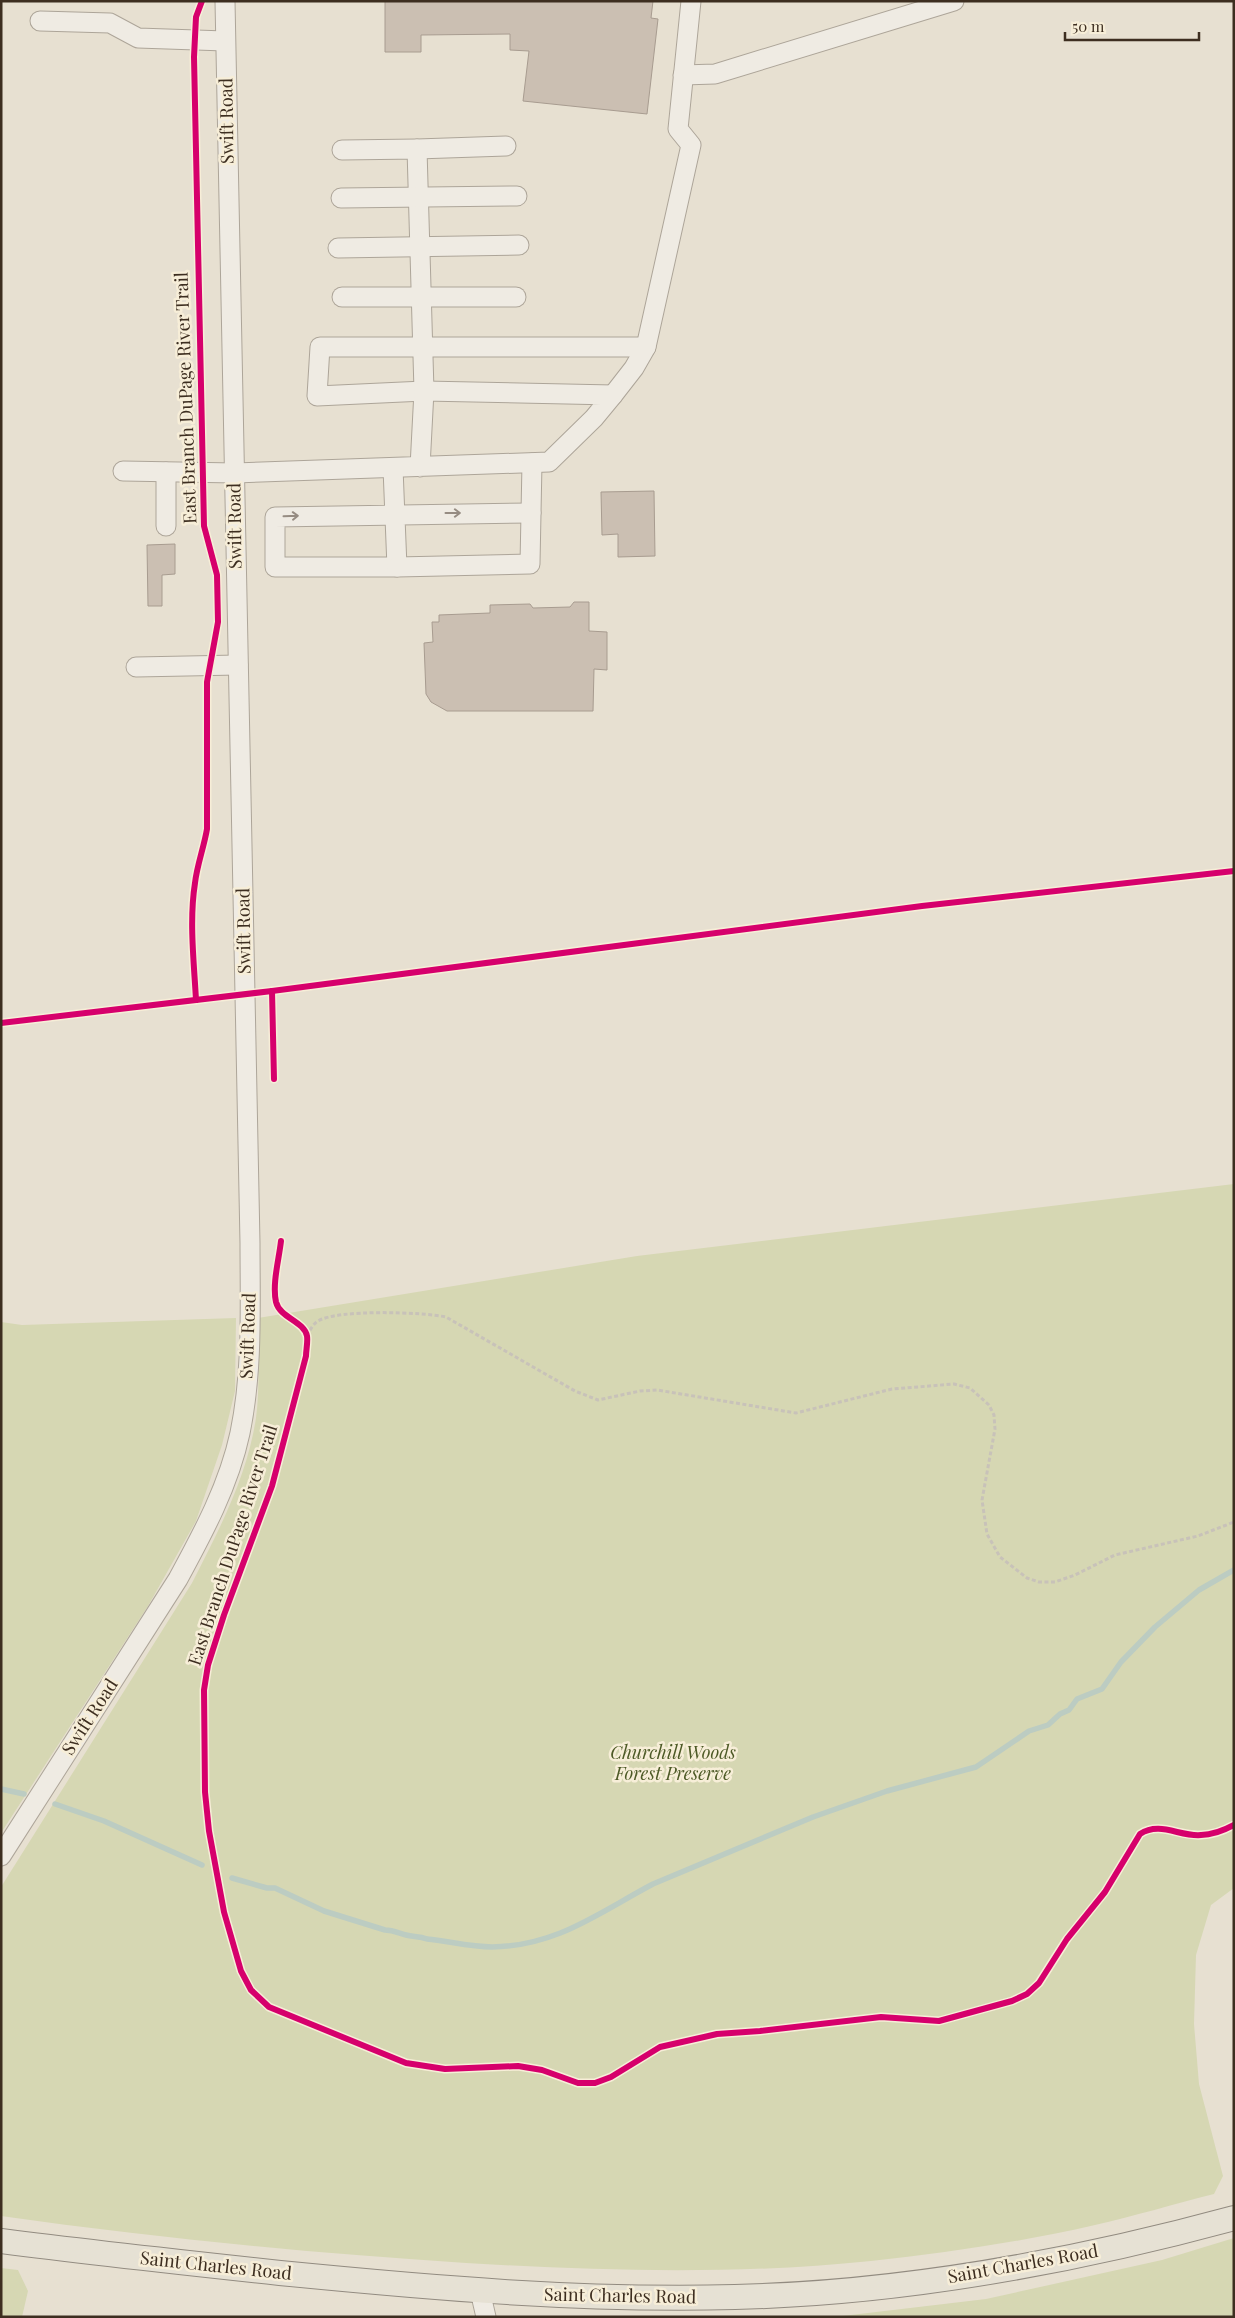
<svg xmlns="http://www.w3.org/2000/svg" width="1235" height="2318" font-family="'Playfair Display',serif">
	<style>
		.green { fill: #d6d7b3 }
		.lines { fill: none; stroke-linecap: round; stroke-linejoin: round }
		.stream { stroke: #bcccc2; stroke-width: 5.5 }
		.building { fill: #cbbfb2; stroke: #a89c90 }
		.minor-casing { stroke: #ada599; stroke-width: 21 }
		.major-casing { stroke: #928b80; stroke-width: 26 }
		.path { stroke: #c8c2b9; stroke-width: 3; stroke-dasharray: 4 2.5; stroke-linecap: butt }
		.minor { stroke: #efebe3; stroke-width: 19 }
		.major { stroke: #e6e1d4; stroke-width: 24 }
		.cycleway-casing { stroke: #f7eed8; stroke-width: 9 }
		.cycleway { stroke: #d6006c; stroke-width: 6 }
		.oneway { stroke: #968c82 }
		.labels { text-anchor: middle; stroke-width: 5; stroke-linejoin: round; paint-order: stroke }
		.street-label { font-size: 18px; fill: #3d2e20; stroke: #f7eed8 }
		.park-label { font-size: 18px; font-style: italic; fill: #4d5a26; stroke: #f7eed8 }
	</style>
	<rect width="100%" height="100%" fill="#e7e0d1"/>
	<g class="green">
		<path d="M1234,1184V1888L1211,1905L1196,1955L1194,2024L1199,2084L1223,2176L1214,2194C1174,2204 1135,2216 1095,2225C1021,2242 946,2253 871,2261C736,2275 600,2271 466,2263C310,2253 156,2238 1,2216V1887L192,1583C219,1530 247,1477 256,1418C260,1388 258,1349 258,1318L637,1256Z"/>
		<polygon points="236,1318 235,1391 222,1445 196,1521 148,1606 1,1833 1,1322 22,1325"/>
		<polygon points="1234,2238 1234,2317 834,2317 986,2299 1162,2260"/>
		<polygon points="1,2268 18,2270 28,2291 22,2317 1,2317"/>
	</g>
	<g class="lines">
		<g class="stream">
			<polyline points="1,1789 24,1794"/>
			<polyline points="55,1804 104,1821 202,1865"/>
			<path d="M232,1878L267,1888H275L324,1911L385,1930C394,1930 398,1933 406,1935C413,1937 419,1936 427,1939C448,1941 470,1947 492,1947C557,1946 598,1913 653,1884L813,1817L887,1791L976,1767L1029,1731L1048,1725L1060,1714L1069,1710L1077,1699L1102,1689L1121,1662L1155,1627L1199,1590L1234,1570"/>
		</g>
	</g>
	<g class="building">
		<polygon points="385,1 653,1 651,18 658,19 647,114 523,101 529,51 510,50 510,34 421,35 421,52 385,52"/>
		<polygon points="654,491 655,556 618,557 618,534 602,535 601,492"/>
		<polygon points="175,544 175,574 162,575 162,606 148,606 147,545"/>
		<polygon points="574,602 589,602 589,631 607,632 607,670 594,669 593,711 447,711 431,702 426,694 424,643 433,642 432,622 439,622 439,615 490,613 490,605 530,604 533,608 570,607"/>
	</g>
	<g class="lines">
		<g class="minor-casing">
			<g id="minor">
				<polyline points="40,21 110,23 138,38 225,41"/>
				<polyline points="683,75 715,74 954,1"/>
				<polyline points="417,149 506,146"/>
				<polyline points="342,150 417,149 424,391 317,396 320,347 646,347"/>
				<polyline points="341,198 517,196"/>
				<polyline points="338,248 519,245"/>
				<polyline points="342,297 516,297"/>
				<polyline points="613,395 634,368 646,347 691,145 678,129 691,1"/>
				<polyline points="393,468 397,567 275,567 275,517 531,513"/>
				<polyline points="123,471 235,473 549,462 594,418 613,395 424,391 420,467"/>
				<polyline points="166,472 166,526"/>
				<polyline points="397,567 530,564 532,463"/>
				<polyline points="136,667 238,665"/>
				<path d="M1,1856L178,1579C203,1533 229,1485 240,1433C253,1370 250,1306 250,1243L225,1"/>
				<polyline points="480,2291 486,2317"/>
			</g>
		</g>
		<g class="major-casing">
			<path id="major" d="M1,2241C94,2253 187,2263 280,2273C432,2288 583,2301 735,2297C904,2293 1072,2262 1234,2218"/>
		</g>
		<path class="path" d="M307,1336C310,1330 313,1324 318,1321C338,1309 422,1312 446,1317L575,1391L598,1400L640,1391L657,1390L796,1413L892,1389L954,1384L970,1388L989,1405L994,1415L995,1429L982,1500L987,1534L1000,1557L1027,1578L1039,1582H1055L1075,1575L1115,1555L1198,1536L1234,1522"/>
		<use href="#minor" class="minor"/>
		<use href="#major" class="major"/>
		<g class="cycleway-casing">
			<g id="cycleway">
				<polyline points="272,991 274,1079"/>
				<path d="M196,1000C194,962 189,921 195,883C197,865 204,847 207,829V682L218,622L217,575L204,526L194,57L196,17L202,1"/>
				<polyline points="1,1023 272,991 922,906 1234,871"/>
				<path d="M281,1241C279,1259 272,1284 276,1302C280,1318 304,1321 307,1336C308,1342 306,1350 306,1356L272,1486L224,1615L208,1665L204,1690L205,1792L209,1831L224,1912L241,1971L251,1990L269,2007L406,2063L445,2069L518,2066L542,2070L578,2083H595L611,2077L660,2047L717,2034L760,2031L881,2017L939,2021L1012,2001L1027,1994L1039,1983L1067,1939L1105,1892L1140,1834C1160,1821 1180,1837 1201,1835C1213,1835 1223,1831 1234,1825"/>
			</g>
		</g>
		<use href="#cycleway" class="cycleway"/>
	</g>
	<defs><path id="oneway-shaft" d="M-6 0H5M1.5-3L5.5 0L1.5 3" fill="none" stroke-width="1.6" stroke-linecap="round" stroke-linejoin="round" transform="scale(1.25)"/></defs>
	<g class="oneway">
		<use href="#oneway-shaft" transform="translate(453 513)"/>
		<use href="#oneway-shaft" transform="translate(291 516) rotate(-2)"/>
	</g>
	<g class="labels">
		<g class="street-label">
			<text transform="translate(227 121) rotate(-91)" y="6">Swift Road</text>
			<text transform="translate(186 398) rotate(-92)" y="6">East Branch DuPage River Trail</text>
			<text transform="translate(235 526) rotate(-91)" y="6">Swift Road</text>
			<text transform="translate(244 931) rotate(-91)" y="6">Swift Road</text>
			<text transform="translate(248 1336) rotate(-88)" y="6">Swift Road</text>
			<text transform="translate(233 1545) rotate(-72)" y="6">East Branch DuPage River Trail</text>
			<text transform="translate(90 1717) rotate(-57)" y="6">Swift Road</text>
			<text transform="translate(1023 2264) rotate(-10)" y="6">Saint Charles Road</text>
			<text transform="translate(216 2266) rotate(6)" y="6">Saint Charles Road</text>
			<text transform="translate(620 2296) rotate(1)" y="6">Saint Charles Road</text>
		</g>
		<g class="park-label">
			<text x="673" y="1759">Churchill Woods<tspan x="673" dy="21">Forest Preserve</tspan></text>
		</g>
	</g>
	<rect width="1235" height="2318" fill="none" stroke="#3d2e20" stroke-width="5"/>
	<path d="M1065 32v8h134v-8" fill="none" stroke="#3d2e20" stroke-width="2.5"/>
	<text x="1072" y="32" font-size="15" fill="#3d2e20" stroke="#f7eed8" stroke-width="4" paint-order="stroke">50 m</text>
</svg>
